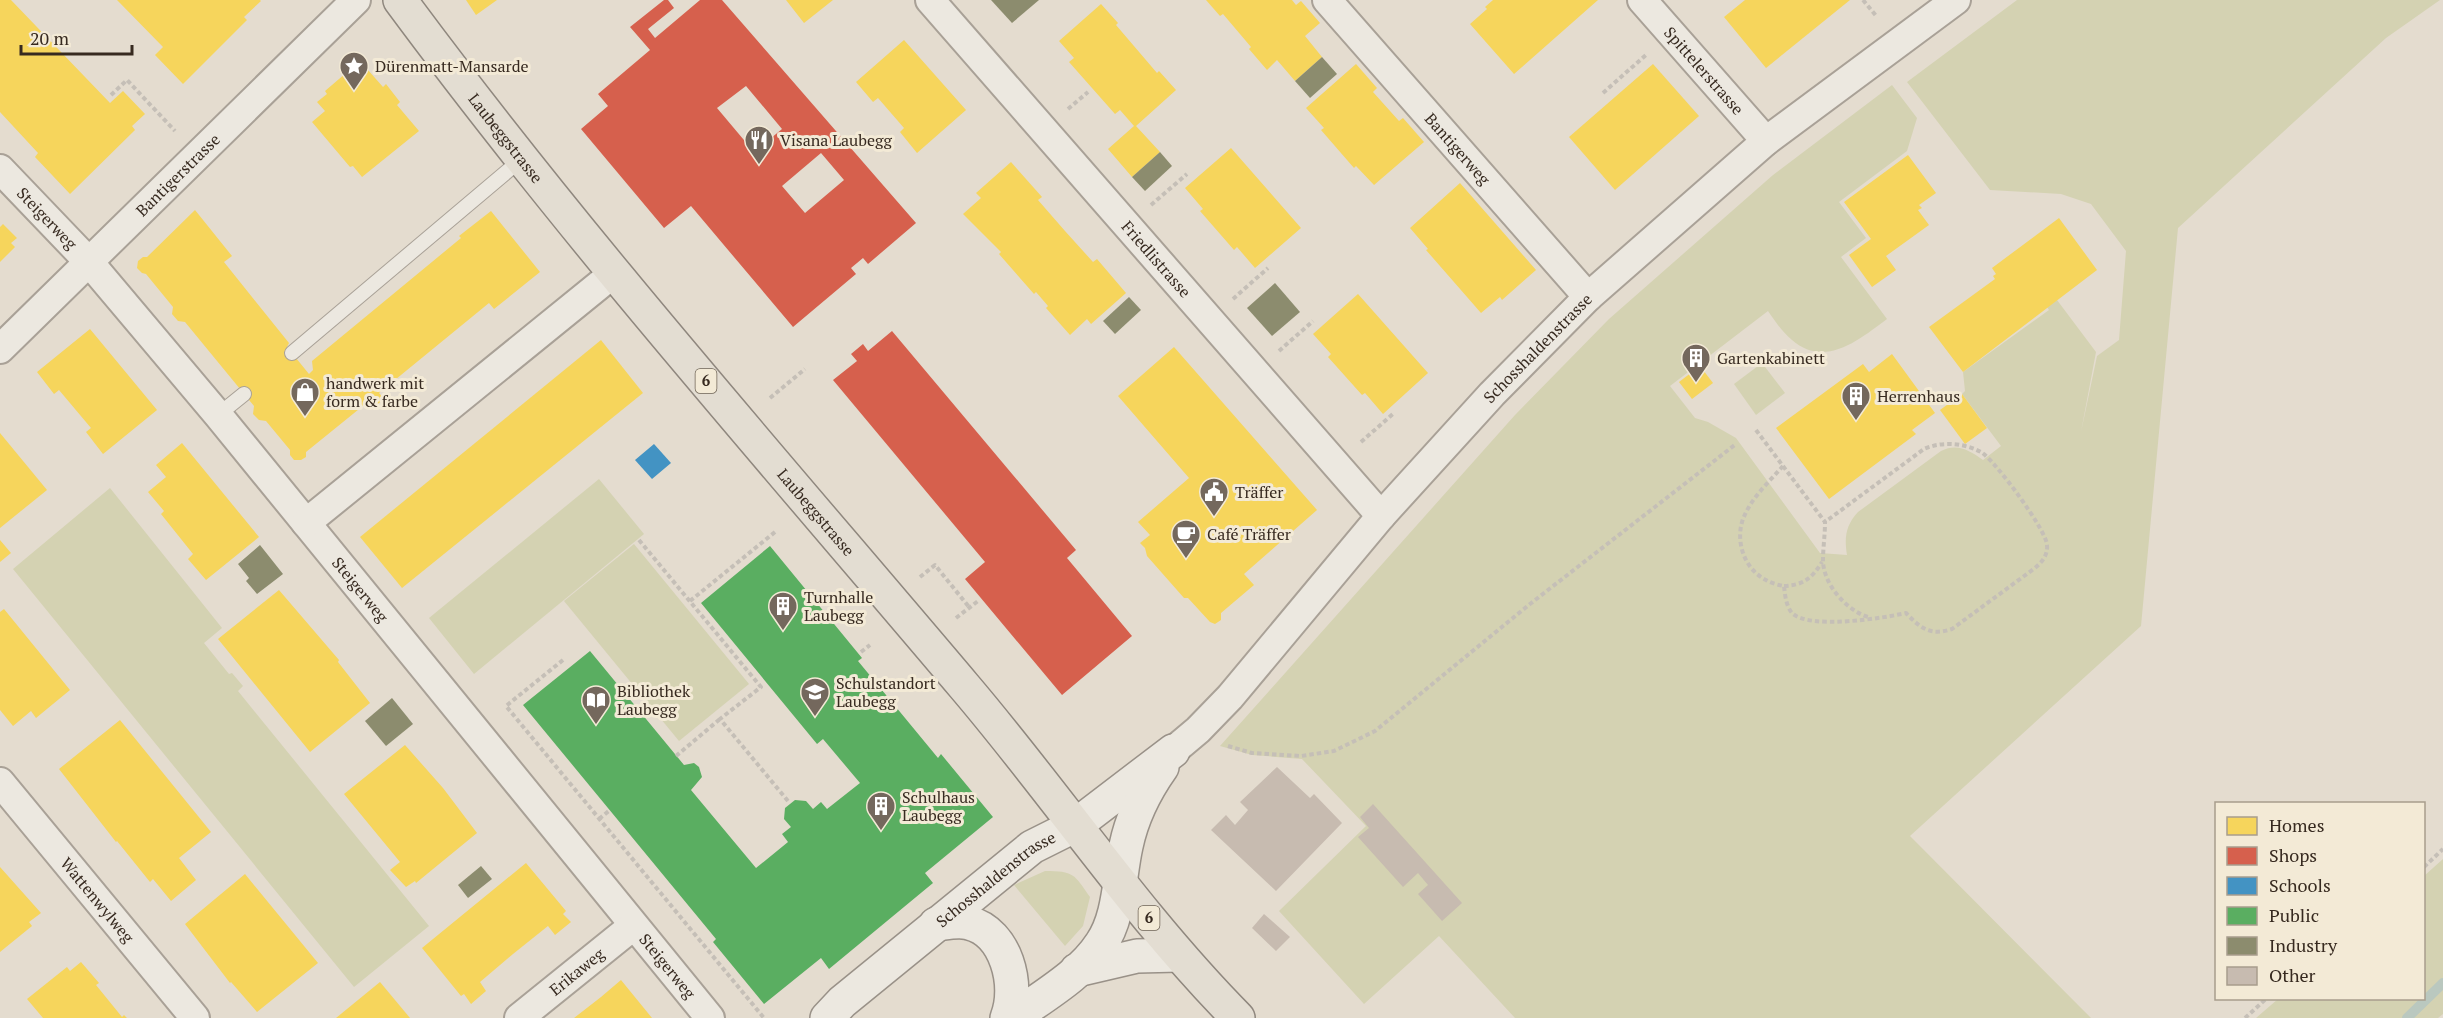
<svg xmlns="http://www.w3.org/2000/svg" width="2443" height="1018" font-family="'PT Serif',serif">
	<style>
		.green { fill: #d4d2b2 }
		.homes { fill: #f6d55c }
		.shops { fill: #d6604d; fill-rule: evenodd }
		.schools { fill: #4393c3 }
		.public { fill: #5aae61 }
		.industry { fill: #8c8c6e }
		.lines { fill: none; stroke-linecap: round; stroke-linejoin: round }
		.stream { stroke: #bac8bf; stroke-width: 10 }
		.building { fill: #c7bbb0 }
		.lane-casing { stroke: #a9a197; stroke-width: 16 }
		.street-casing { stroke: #a9a197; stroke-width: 32 }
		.secondary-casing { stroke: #999188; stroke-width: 36 }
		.primary-casing { stroke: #8f877e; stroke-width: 36 }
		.path { stroke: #c5bfb7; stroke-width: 4; stroke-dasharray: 4.5 3; stroke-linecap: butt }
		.lane { stroke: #ece8e0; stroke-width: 14 }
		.street { stroke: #ece8e0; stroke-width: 28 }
		.secondary { stroke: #ece8e0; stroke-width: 33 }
		.primary { stroke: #e3ddd2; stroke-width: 33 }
		.labels { text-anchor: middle; stroke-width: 6; stroke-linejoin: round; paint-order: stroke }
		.shield { fill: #f3ead6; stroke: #6f6457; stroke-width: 1.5 }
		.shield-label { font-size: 15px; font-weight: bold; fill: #372a20 }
		.poi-label { font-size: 16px; fill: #372a20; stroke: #f3ead6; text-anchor: start }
		.street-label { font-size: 16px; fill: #372a20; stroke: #f3ead6 }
	</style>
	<rect width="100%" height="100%" fill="#e4dccf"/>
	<g class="green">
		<path d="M2017,0H2440L2386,38L2178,228L2141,626L1910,836L2091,1018H1515L1439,936L1364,1004L1279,911L1366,826L1302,759L1252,755L1220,746L1515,415L1609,319L1773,175L1892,85L1917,118L1907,151L1839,202L1866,238L1841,257L1887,319C1860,339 1825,369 1792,340C1782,332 1775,321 1768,311L1670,386L1695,418L1708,422L1736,438L1820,553L1847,555C1844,537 1846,525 1858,512L1941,451C1957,443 1969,450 1983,460L2001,446L1962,394L1965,391L1963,372L2049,310L2047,307L2057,300L2096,352L2081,432L2097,356L2119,340L2126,251L2091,204L2061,194L1990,190L1907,82Z"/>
		<polygon points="1762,363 1785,393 1756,415 1734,384"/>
		<polygon points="599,479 644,534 474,674 429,618"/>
		<polygon points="110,488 222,628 204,643 229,674 232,673 243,686 238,691 429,926 354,987 13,569"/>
		<polygon points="634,544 749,684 679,741 564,601"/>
		<polygon points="2443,859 2443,1014 2438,1018 2256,1018 2278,999 2424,998 2424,876"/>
		<path d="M1045,871C1074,871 1074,874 1090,897L1083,926L1065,946L1014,885Z"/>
	</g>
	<g class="homes">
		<polygon points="0,0 11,0 110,103 123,91 145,114 132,126 135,130 70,194 35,157 38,153 0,112"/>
		<polygon points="117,0 260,0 261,1 244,17 247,20 183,84 155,55 163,47"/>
		<polygon points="466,0 497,0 476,15"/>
		<polygon points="786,0 833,0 804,23"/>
		<polygon points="1206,0 1292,0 1296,5 1301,1 1320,23 1305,36 1322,57 1295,81 1277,60 1267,70 1249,49 1251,47 1223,14 1220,16"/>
		<polygon points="1493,0 1598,0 1514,74 1470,24 1487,9 1485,7"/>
		<polygon points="1745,0 1850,0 1766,68 1724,17"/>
		<polygon points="1101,4 1118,23 1116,25 1157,73 1159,71 1176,90 1136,126 1160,152 1132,177 1108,149 1134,126 1120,110 1115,114 1069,62 1074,58 1059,41"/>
		<polygon points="904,40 966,110 917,153 900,132 904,128 878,98 873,102 856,82"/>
		<polygon points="360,61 383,87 386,84 400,102 397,105 419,131 362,177 353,166 350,167 312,122 325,111 317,102 327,94 325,91"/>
		<polygon points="1356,64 1377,88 1373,92 1399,121 1403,118 1424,142 1374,185 1356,166 1354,168 1321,130 1324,128 1306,108"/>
		<polygon points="1653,64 1699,116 1615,190 1569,137"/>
		<polygon points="1231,148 1301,228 1255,268 1237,247 1234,250 1200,211 1203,209 1185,188"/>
		<polygon points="1908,155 1936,193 1919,205 1922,208 1918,210 1929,225 1886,256 1896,270 1872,287 1849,255 1871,239 1844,202"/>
		<polygon points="1011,162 1042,197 1038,200 1065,231 1093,262 1097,259 1126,293 1091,324 1087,319 1070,335 1046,308 1048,306 1036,292 1034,294 999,254 1001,252 963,214 981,198 976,193"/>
		<polygon points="1460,183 1536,270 1502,300 1500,297 1481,313 1426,250 1428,249 1410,228"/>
		<polygon points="195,210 232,256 224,262 289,343 287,347 309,374 313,370 312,361 461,238 459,236 491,211 540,272 494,309 489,303 379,393 384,399 374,407 369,401 306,452 306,457 301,460 294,460 290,455 290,450 266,421 259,420 253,414 254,406 185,322 178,321 172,314 173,307 146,274 142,273 137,268 138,261 143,257 147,257"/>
		<polygon points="2059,218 2097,270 1963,372 1929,327 1995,279 1993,276 1996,274 1992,268"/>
		<polygon points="3,224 17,238 11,243 15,247 0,262 0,227"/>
		<polygon points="1358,294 1428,373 1383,414 1365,393 1362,395 1328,357 1331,354 1313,334"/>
		<polygon points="90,329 157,410 103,454 86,432 91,428 59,390 54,394 37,372"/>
		<polygon points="601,340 643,393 402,588 360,537"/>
		<polygon points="1174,347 1317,510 1244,574 1254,585 1221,613 1221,620 1215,624 1210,622 1188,598 1184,598 1147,556 1145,548 1140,543 1150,535 1138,522 1189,478 1118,396"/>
		<polygon points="1892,354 1935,413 1912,430 1916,434 1829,499 1776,428 1863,364 1869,372"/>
		<polygon points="1700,366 1713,383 1692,399 1679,382"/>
		<polygon points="1962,394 1987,428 1965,444 1940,410"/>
		<polygon points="0,433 47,490 0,528"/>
		<polygon points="182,443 259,537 206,580 188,559 193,554 161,514 164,511 148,492 166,477 156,465"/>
		<polygon points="0,540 11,553 0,562"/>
		<polygon points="279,590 339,660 338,662 370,703 310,752 218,639"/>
		<polygon points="4,609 70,690 36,718 31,711 13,726 0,710 0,612"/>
		<polygon points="120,720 211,832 179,858 196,880 171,901 153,879 150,882 117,841 116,842 59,769"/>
		<polygon points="405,745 443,788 477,833 416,883 415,881 406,887 390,870 400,862 344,794"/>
		<polygon points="526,863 566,911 563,914 571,922 555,935 548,926 513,954 480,982 486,991 471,1004 464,994 461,996 422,948"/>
		<polygon points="0,867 41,913 29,922 32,926 0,952"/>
		<polygon points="245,874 318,963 257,1012 231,982 230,983 185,924"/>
		<polygon points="81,962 99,983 96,985 122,1017 124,1015 127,1018 43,1018 27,999 67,967 70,971"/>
		<polygon points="621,980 652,1018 574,1018 601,997"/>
		<polygon points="380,982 410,1018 336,1018"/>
	</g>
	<g class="shops">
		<path d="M664,0H668L674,8L648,29L655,38L700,0H722L916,223L868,264L863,258L851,268L856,274L793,327L691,206L664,228L581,129L608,106L598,94L650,50L630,27ZM746,86L782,129L754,152L717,108ZM821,153L844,180L805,213L782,186Z"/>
		<polygon points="892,331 1076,550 1067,558 1132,636 1062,695 965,579 985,562 833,380 857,361 851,354 863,344 868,351"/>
	</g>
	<polygon class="schools" points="654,444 671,463 652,479 635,460"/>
	<polygon class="public" points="770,546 862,658 858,661 938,758 941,754 993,817 925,873 933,883 829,969 821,958 764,1004 713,942 716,939 523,705 590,651 684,765 694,763 699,767 702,777 691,790 756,868 788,842 782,834 791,827 784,819 785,808 795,800 806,801 813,809 821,802 827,809 860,783 823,739 817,744 701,603"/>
	<g class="industry">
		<polygon points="991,0 1039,0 1012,23"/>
		<polygon points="1322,57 1337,74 1310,98 1295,81"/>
		<polygon points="1160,152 1172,166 1145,191 1132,177"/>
		<polygon points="1275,283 1300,312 1272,336 1247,308"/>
		<polygon points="1129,297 1141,310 1115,334 1103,321"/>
		<polygon points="260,545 283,574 257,594 246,581 249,578 238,564"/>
		<polygon points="392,698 413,724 386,746 365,721"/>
		<polygon points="481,866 492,879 468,898 458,885"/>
	</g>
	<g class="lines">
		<polyline class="stream" points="2407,1018 2443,983"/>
	</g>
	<g class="building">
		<polygon points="1277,767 1310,798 1314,794 1342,823 1276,891 1211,830 1226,815 1235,825 1248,810 1240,802"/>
		<polygon points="1373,804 1462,903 1442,921 1418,894 1428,885 1418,873 1403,887 1358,837 1369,828 1360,817"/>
		<polygon points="1264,914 1290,937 1276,951 1252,928"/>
	</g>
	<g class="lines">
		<g class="lane-casing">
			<g id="lane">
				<polyline points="292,353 523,158"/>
				<polyline points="218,415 244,394"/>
			</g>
		</g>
		<g class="street-casing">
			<g id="street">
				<path id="s1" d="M930,0L1381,516"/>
				<path id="s2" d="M1327,0L1588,297"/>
				<path id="s3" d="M1642,0L1766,141"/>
				<path id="s4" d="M0,169L89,262L218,415L710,1018"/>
				<path id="s5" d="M0,349L356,0"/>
				<polyline points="306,523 614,273"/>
				<path id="s6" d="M1173,751L1198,730L1230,697L1381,516L1492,394L1588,297L1766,141L1956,0"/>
				<path id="s7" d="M0,782L195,1018"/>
				<path id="s8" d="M519,1018L633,926"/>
			</g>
		</g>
		<g class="secondary-casing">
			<g id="secondary">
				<path d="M936,924C946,923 959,920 969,923C1006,932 1020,985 1007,1018"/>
				<polyline points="1077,970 1137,956 1179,955"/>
				<path id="s9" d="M827,1018L842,1002L1032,847L1076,825L1173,751"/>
				<path d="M1013,1018C1043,996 1081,975 1101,944C1120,917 1119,877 1126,846C1132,817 1145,791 1162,767"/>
			</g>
		</g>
		<g class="primary-casing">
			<g id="primary">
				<path id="s10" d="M400,0C576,238 773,460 964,686C1057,795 1137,916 1238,1018"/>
			</g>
		</g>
		<g class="path">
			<polyline points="1863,0 1877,17"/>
			<polyline points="1603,93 1647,54"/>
			<polyline points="111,95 127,80 175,131"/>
			<polyline points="1068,109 1088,92"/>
			<polyline points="1151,205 1187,174"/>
			<polyline points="1233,299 1268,268"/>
			<polyline points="1279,351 1313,321"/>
			<polyline points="770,398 805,369"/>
			<path d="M1756,430L1825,522C1825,535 1823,548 1823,560C1823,584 1846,610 1868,617"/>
			<polyline points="1361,442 1394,413"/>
			<path d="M1783,466C1769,482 1751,498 1743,519C1735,541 1744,569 1766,580C1771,583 1778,585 1784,586C1785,595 1786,606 1792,613C1809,630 1884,618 1906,613C1921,629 1931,636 1952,629L2035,568C2042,562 2048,555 2047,545C2047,531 1994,459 1981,452C1964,443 1942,441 1924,449L1825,522"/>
			<polyline points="639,540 761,687 720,719 788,801"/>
			<polyline points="920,577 935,565 969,607"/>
			<path d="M1784,586C1804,585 1812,578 1822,562"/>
			<polyline points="690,601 775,532"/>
			<polyline points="956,618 978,601"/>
			<polyline points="861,652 870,645"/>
			<polyline points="563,660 506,706 764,1018"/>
			<polyline points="1228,746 1252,753 1301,756 1334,751 1375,731 1530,604 1736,444"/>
			<polyline points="676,756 720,719"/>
			<polyline points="599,819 610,810"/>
			<polyline points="2424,867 2443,849"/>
			<polyline points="2245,1018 2267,998"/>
		</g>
		<use href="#lane" class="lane"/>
		<use href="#street" class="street"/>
		<use href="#secondary" class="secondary"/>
		<use href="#primary" class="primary"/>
	</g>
	<defs>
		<g id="sight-pin" transform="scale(1.5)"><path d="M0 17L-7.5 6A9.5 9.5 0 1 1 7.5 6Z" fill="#74685d" stroke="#f3ead6"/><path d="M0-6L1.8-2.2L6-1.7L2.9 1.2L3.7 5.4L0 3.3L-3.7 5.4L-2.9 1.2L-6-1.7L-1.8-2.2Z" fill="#fff"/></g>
		<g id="restaurant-pin" transform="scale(1.5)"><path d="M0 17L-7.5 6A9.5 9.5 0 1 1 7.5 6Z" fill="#74685d" stroke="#f3ead6"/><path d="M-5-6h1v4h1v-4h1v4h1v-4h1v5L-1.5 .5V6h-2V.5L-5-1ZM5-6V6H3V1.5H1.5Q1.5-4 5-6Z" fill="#fff"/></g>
		<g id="building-pin" transform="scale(1.5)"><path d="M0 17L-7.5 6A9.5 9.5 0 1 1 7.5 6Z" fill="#74685d" stroke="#f3ead6"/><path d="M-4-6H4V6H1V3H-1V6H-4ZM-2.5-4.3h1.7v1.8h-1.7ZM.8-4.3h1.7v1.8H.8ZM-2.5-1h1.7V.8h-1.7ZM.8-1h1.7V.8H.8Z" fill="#fff"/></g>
		<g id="shop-pin" transform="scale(1.5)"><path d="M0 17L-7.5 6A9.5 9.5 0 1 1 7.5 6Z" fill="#74685d" stroke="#f3ead6"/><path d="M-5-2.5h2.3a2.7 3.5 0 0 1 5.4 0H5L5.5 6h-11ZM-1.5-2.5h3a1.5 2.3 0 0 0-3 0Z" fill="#fff"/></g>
		<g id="civic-pin" transform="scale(1.5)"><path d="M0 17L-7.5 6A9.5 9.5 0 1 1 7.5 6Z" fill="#74685d" stroke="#f3ead6"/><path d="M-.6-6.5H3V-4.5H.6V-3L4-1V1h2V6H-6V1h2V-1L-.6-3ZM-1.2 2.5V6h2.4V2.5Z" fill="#fff"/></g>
		<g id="cafe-pin" transform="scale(1.5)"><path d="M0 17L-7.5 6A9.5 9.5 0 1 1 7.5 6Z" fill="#74685d" stroke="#f3ead6"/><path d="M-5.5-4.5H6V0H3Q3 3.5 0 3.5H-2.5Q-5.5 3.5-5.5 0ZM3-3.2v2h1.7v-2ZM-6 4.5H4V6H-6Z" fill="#fff"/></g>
		<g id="school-pin" transform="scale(1.5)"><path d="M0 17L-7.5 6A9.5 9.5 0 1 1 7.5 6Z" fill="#74685d" stroke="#f3ead6"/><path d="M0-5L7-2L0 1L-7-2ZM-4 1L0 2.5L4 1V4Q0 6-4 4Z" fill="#fff"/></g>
		<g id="library-pin" transform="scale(1.5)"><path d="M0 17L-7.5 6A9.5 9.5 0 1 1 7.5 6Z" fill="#74685d" stroke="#f3ead6"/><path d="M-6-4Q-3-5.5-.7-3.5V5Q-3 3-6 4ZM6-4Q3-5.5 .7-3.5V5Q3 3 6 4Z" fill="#fff"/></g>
	</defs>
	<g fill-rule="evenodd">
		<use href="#sight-pin" x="354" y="66"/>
		<use href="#restaurant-pin" x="759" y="140"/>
		<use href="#building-pin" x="1696" y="358"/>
		<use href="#shop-pin" x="305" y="392"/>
		<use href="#building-pin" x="1856" y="396"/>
		<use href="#civic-pin" x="1214" y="492"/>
		<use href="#cafe-pin" x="1186" y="534"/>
		<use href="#building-pin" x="783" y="606"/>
		<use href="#school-pin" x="815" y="692"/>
		<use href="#library-pin" x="596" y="700"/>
		<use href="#building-pin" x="881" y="806"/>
	</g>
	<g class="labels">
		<g class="shield">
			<rect x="695.5" y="369" width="21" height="24" rx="4.5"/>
			<rect x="1138.5" y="906" width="21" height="24" rx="4.5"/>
		</g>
		<g class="shield-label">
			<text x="706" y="386">6</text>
			<text x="1149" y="923">6</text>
		</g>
		<g class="poi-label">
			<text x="375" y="72">Dürenmatt-Mansarde</text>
			<text x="780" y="146">Visana Laubegg</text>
			<text x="1717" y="364">Gartenkabinett</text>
			<text x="326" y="389">handwerk mit<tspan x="326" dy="18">form &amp; farbe</tspan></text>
			<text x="1877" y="402">Herrenhaus</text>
			<text x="1235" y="498">Träffer</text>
			<text x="1207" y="540">Café Träffer</text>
			<text x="804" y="603">Turnhalle<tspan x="804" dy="18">Laubegg</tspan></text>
			<text x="836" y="689">Schulstandort<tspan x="836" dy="18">Laubegg</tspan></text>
			<text x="617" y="697">Bibliothek<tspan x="617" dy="18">Laubegg</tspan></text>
			<text x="902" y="803">Schulhaus<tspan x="902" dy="18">Laubegg</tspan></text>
		</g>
		<g class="street-label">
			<text dy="6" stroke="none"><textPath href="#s3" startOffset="94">Spittelerstrasse</textPath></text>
			<text dy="6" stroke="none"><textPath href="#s10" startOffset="174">Laubeggstrasse</textPath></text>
			<text dy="6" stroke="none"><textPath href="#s2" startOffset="198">Bantigerweg</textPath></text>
			<text dy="6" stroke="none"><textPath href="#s5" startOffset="249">Bantigerstrasse</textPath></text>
			<text dy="6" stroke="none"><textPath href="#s4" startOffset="68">Steigerweg</textPath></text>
			<text dy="6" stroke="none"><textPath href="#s1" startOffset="344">Friedlistrasse</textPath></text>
			<text dy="6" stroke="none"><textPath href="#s6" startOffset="544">Schosshaldenstrasse</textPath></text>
			<text dy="6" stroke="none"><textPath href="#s10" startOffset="660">Laubeggstrasse</textPath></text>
			<text dy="6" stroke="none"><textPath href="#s4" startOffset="554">Steigerweg</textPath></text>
			<text dy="6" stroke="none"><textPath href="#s9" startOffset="219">Schosshaldenstrasse</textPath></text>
			<text dy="6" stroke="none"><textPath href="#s7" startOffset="153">Wattenwylweg</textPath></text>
			<text dy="6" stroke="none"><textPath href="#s4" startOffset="1040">Steigerweg</textPath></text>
			<text dy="6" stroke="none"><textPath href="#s8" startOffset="74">Erikaweg</textPath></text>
		</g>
	</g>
	<rect x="2215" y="802" width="210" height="198" fill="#f3ead6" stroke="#a89d8d" stroke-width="1.5"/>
	<rect x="2227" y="817" width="30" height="18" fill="#f6d55c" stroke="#a89d8d" stroke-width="1.5"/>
	<text x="2269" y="832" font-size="18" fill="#372a20">Homes</text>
	<rect x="2227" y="847" width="30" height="18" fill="#d6604d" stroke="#a89d8d" stroke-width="1.5"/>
	<text x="2269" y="862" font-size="18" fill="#372a20">Shops</text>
	<rect x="2227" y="877" width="30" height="18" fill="#4393c3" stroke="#a89d8d" stroke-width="1.5"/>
	<text x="2269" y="892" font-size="18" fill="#372a20">Schools</text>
	<rect x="2227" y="907" width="30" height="18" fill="#5aae61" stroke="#a89d8d" stroke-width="1.5"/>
	<text x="2269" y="922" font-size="18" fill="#372a20">Public</text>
	<rect x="2227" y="937" width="30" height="18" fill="#8c8c6e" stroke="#a89d8d" stroke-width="1.5"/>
	<text x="2269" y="952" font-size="18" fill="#372a20">Industry</text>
	<rect x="2227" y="967" width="30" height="18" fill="#c7bbb0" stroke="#a89d8d" stroke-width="1.5"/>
	<text x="2269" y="982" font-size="18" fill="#372a20">Other</text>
	<path d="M21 45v9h111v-9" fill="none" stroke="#372a20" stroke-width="3"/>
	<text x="30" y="45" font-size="18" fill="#372a20" stroke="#f3ead6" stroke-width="4.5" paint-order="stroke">20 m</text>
</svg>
